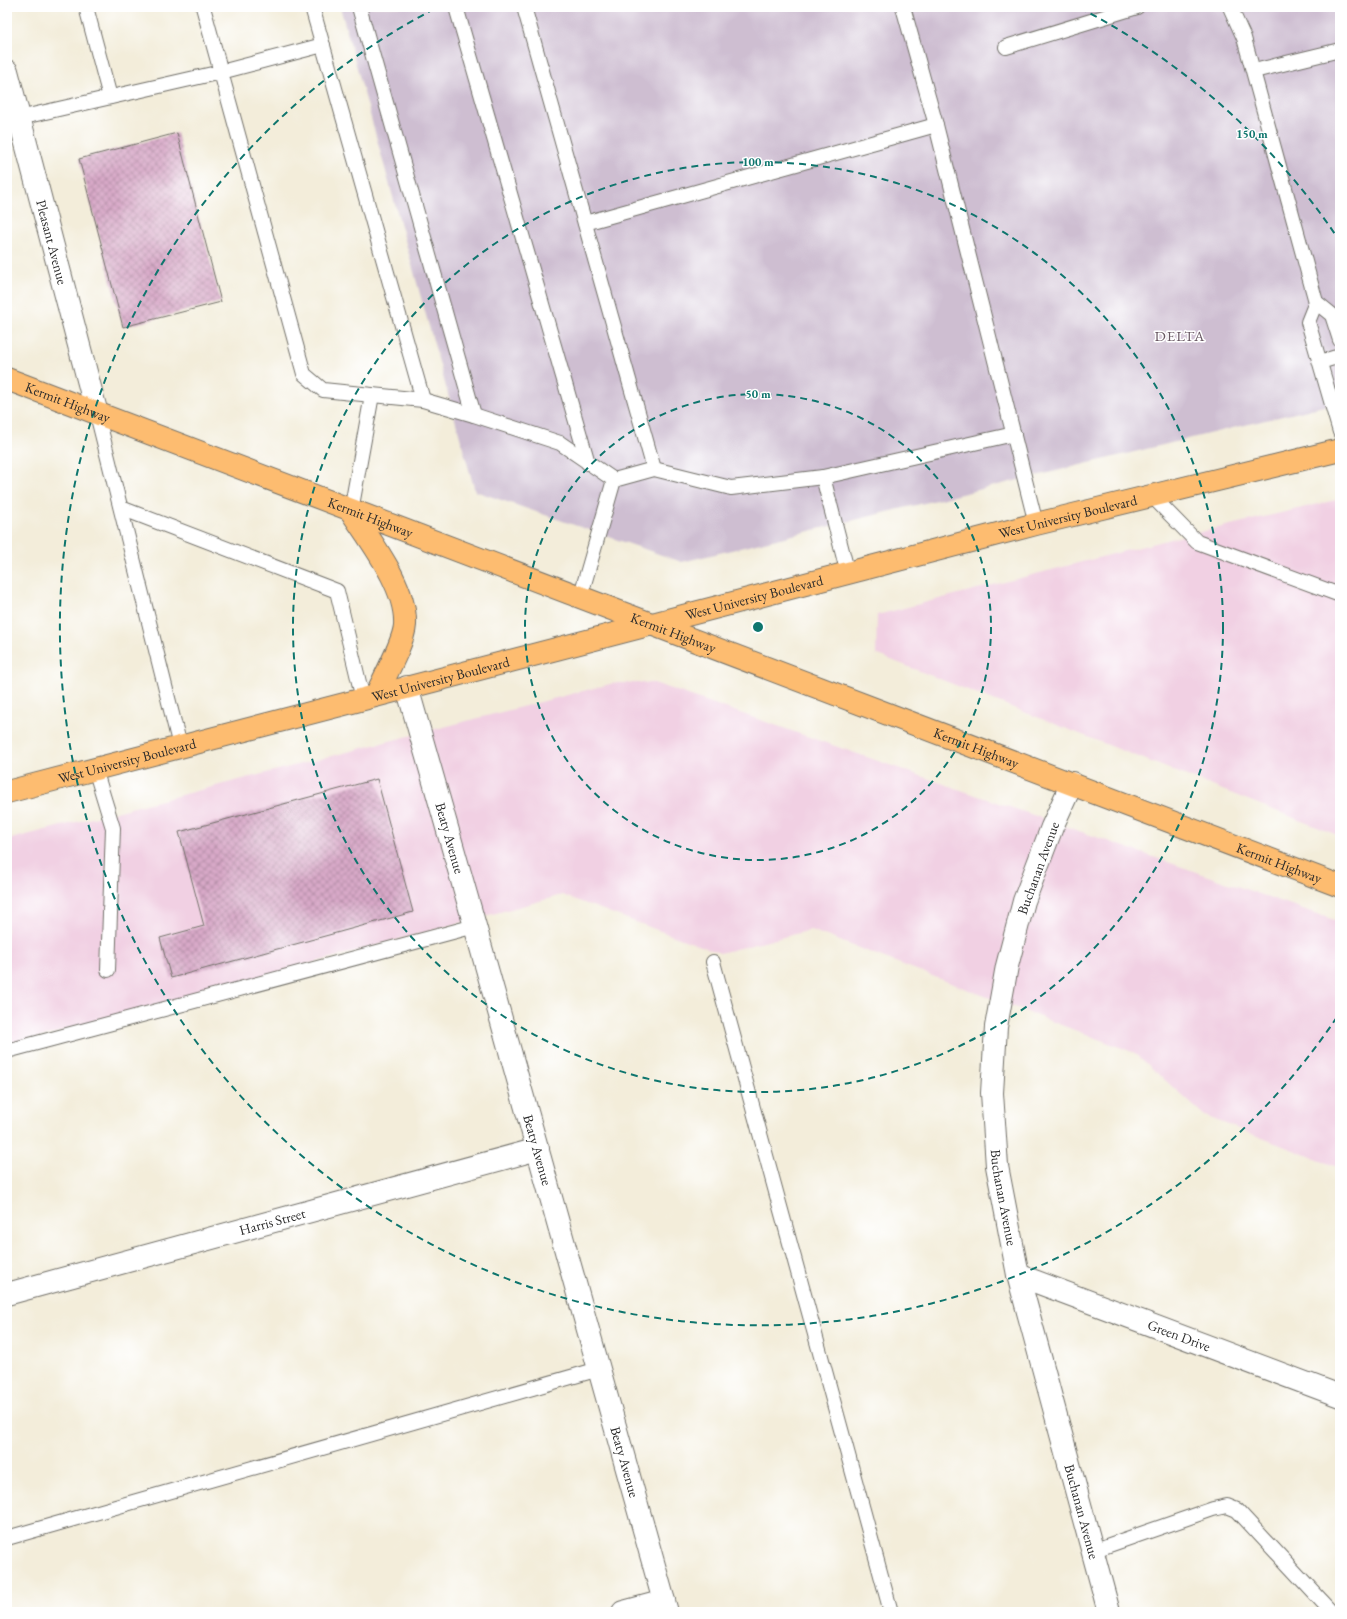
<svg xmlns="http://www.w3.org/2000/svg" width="1347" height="1619" font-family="'EB Garamond',serif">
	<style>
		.built { fill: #f1d0e3 }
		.industrial { fill: #cebed1 }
		.building { fill: url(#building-cross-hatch) }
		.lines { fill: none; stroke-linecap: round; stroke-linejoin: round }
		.service-casing { stroke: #716f68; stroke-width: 16 }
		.minor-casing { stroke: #716f68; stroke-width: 24 }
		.primary-casing { stroke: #716f68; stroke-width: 24 }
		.service { stroke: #fff; stroke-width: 14 }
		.minor { stroke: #fff; stroke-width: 22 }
		.primary { stroke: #fdbc70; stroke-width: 22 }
		.ring { fill: none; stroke: #0f766e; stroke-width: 2; stroke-dasharray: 7 5 }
		.labels { text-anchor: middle; stroke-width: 3; stroke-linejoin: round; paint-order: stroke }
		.street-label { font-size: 14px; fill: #2b2b2b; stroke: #fff }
		.neighbourhood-label { font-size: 15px; letter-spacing: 1px; fill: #685762; stroke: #fff }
		.centre { fill: #0f766e; stroke: #fff; stroke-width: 2 }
		.ring-label { font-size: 12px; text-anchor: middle; font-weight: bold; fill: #0f766e; stroke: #fff; stroke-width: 3; stroke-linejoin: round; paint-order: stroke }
	</style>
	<defs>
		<pattern id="building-cross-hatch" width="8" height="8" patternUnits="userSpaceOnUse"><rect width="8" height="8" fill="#d8a9c8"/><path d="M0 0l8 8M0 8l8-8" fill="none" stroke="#af8aa3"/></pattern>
	</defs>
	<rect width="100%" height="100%" fill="#fff"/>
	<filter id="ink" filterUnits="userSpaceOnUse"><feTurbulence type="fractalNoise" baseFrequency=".025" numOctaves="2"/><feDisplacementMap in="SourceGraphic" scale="8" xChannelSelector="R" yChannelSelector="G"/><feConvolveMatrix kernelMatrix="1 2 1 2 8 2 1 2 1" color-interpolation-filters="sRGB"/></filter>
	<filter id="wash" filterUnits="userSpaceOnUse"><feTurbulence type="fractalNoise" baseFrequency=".012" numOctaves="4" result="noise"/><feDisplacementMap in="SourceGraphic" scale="16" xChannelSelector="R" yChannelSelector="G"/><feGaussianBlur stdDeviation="0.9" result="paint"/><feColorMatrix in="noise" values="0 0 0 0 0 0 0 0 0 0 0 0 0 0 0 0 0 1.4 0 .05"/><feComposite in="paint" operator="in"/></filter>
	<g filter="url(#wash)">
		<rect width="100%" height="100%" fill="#f3edda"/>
		<g class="built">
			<polygon points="1340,499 1340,836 876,654 877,615 1171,539"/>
			<polygon points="614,683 654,683 1340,922 1340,1168 1205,1116 1135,1053 811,930 720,953 562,895 7,1046 7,840"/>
		</g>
		<polygon class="industrial" points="340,7 1340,7 1340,402 682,562 475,491"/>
		<g id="blocks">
			<g class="building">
				<polygon points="177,133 221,302 123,327 79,159"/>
				<polygon points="377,779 413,912 171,978 160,938 204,926 179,832"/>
			</g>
		</g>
	</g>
	<g filter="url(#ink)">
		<use href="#blocks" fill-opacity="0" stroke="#716f68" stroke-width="1"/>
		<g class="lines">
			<g class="service-casing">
				<g id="service">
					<polyline points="86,7 110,97"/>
					<polyline points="203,7 304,374 323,390 372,395 351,511"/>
					<polyline points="312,7 423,400"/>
					<polyline points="359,7 474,415"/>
					<polyline points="456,7 588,463"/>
					<polyline points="524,7 654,469"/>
					<polyline points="903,7 936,125 1036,524"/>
					<polyline points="1230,7 1244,38 1316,302 1332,315 1340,340"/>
					<polyline points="1006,47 1137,7"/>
					<polyline points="1254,71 1340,50"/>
					<polyline points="19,118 221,72 323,45"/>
					<polyline points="585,223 936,125"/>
					<polyline points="1316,302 1308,322 1340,432"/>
					<polyline points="1320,362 1340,356"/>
					<polyline points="372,395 423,400 474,415 560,443 614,480 580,598"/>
					<polyline points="97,414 180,746"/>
					<polyline points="614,480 654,469 731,488 823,477"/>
					<polyline points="1152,496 1197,542 1340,595"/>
					<polyline points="121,508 337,591 363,699"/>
					<polyline points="848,574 823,477 1014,434"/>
					<polyline points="95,769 113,828 108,970"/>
					<polyline points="713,962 891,1612"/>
					<polyline points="7,1051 475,926"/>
					<polyline points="7,1538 599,1369"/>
					<polyline points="1092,1551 1213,1509 1227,1506 1237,1510 1332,1612"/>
				</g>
			</g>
			<g class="minor-casing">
				<g id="minor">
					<path id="s1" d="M7,71L97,414"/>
					<path id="s2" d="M407,687L475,926L667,1612"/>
					<path id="s3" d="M1072,783L1052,827L1024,901L1007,966L996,1027L992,1093L997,1166L1018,1275L1109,1612"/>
					<path id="s4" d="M1018,1275L1340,1396"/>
					<path id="s5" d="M7,1294L538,1149"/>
					<polyline points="623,1612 664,1601"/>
				</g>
			</g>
			<g class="primary-casing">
				<g id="primary">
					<path id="s6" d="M7,379L1340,886"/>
					<path d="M351,511C371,542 407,587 405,625C404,642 384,678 376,695"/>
					<path id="s7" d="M7,792L1036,524L1340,450"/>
				</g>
			</g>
			<use href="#service" class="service"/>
			<use href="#minor" class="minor"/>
			<use href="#primary" class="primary"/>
		</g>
	</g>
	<g class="ring">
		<circle cx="758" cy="627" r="233"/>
		<circle cx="758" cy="627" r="465"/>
		<path d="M1337 1017A698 698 0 1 1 436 8M1080 8A698 698 0 0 1 1337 237"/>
	</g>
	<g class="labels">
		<g class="street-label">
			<text dy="5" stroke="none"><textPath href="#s1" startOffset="177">Pleasant Avenue</textPath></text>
			<text dy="5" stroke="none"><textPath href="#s6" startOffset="65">Kermit Highway</textPath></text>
			<text dy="5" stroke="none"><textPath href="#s7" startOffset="1096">West University Boulevard</textPath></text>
			<text dy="5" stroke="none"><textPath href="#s6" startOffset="389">Kermit Highway</textPath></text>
			<text dy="5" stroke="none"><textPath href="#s7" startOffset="772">West University Boulevard</textPath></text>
			<text dy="5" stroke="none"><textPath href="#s6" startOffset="713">Kermit Highway</textPath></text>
			<text dy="5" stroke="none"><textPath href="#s7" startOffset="448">West University Boulevard</textPath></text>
			<text dy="5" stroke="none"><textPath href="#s6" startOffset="1037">Kermit Highway</textPath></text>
			<text dy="5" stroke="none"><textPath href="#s7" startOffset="124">West University Boulevard</textPath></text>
			<text dy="5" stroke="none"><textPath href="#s2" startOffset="157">Beaty Avenue</textPath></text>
			<text dy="5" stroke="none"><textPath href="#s6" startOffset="1361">Kermit Highway</textPath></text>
			<text transform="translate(1038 868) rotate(-70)" y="5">Buchanan Avenue</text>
			<text dy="5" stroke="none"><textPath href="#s2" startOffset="481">Beaty Avenue</textPath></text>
			<text dy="5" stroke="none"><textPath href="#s3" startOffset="428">Buchanan Avenue</textPath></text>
			<text dy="5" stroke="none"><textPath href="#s5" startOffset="275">Harris Street</textPath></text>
			<text dy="5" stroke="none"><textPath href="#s4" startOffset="172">Green Drive</textPath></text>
			<text dy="5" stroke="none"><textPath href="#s2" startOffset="805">Beaty Avenue</textPath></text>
			<text dy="5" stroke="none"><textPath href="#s3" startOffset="752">Buchanan Avenue</textPath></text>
		</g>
		<g class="neighbourhood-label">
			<text x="1180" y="341">DELTA</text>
		</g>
	</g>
	<circle cx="758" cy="627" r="6" class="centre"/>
	<g class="ring-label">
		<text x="1252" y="138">150 m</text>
		<text x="758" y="166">100 m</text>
		<text x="758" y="398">50 m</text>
	</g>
	<rect width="1347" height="1619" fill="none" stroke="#fff" stroke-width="24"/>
</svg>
